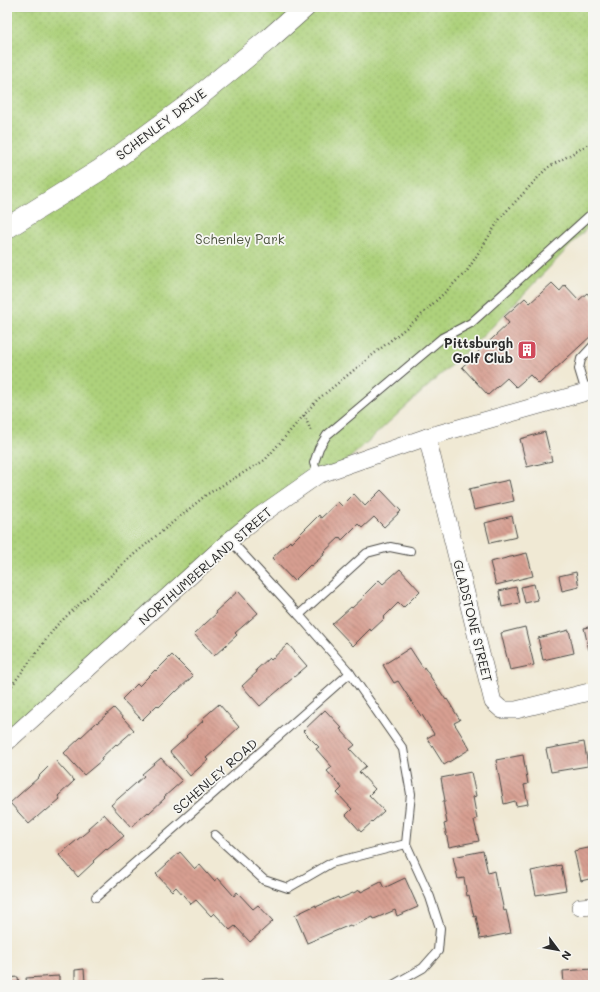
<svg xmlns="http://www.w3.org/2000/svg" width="600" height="992" font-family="Mali,sans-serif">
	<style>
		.green { fill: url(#green-dots); stroke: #6c7e53 }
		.building { fill: url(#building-back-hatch) }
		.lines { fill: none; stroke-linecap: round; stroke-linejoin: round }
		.service-casing { stroke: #494844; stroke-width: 10 }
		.minor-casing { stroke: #494844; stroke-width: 18 }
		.tertiary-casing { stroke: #494844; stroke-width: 22 }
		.path { stroke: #494844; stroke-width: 2.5; stroke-dasharray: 1 3; stroke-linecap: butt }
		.service { stroke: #fff; stroke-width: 8 }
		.minor { stroke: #fff; stroke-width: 17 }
		.tertiary { stroke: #fff; stroke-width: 21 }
		.labels { text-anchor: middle; stroke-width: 3.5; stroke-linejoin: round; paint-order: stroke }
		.street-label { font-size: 13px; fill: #2b2b2b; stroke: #f6f6f2 }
		.park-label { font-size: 13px; fill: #4c543f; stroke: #f6f6f2 }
		.poi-label { font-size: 13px; font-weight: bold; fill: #2b2b2b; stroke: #f6f6f2; text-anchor: end }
	</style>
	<defs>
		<pattern id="green-dots" width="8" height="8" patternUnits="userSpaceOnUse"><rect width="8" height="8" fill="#add17b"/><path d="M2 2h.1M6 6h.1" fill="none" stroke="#95b46a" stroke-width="1.8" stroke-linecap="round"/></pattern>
		<pattern id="building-back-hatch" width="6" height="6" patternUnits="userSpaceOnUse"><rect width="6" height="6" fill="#d79f91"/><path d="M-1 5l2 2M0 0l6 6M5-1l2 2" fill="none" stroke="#af8277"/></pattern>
	</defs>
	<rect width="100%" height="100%" fill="#f6f6f2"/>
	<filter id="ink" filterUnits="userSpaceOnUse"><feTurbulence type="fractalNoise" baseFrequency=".025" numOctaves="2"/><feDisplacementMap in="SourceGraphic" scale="8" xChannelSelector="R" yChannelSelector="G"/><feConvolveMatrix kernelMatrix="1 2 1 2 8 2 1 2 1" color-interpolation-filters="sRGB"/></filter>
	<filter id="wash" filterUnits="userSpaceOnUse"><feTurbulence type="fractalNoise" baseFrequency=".012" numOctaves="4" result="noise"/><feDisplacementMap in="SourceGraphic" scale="16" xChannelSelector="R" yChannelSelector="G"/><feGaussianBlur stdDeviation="0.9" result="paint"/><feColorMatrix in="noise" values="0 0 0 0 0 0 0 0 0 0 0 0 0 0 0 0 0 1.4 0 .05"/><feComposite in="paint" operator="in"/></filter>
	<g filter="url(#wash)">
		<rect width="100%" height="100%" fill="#f0e9d4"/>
		<polygon class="green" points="7,7 593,7 593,222 487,332 328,478 230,540 7,742"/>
		<g id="blocks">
			<g class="building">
				<polygon points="552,283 560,291 565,285 579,300 587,293 593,300 593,334 539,384 530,375 516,387 507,378 488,395 462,367 509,323 504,317 525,298 530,303"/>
				<polygon points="545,432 552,461 527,467 520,439"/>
				<polygon points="509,480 514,501 474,510 469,489"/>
				<polygon points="381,490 401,511 384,527 374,517 362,528 358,524 342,540 340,537 323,553 324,555 311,566 310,565 294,581 272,558 290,541 291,543 319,515 321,518 338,502 342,506 354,494 365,506"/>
				<polygon points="512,516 517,537 490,543 485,523"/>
				<polygon points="527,553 533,576 496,585 490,562"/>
				<polygon points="400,569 420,591 403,608 398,603 383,618 384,619 371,631 370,629 353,646 332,624 351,607 352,608 364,597 363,596 379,580 383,584"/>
				<polygon points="576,572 579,587 562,591 559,576"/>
				<polygon points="534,584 538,600 525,603 521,587"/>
				<polygon points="516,587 520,603 502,607 499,591"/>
				<polygon points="238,591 258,613 235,633 237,635 214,656 194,634 217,613 215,612"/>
				<polygon points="593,626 593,649 589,650 584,628"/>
				<polygon points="525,627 534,665 510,670 501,633"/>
				<polygon points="569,630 574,653 543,660 538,638"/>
				<polygon points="288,644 307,666 260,706 242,686 257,672 256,670 269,658 271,660"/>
				<polygon points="410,648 423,668 424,667 446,700 447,699 460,720 454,723 470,749 444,765 427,738 434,734 422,715 421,716 398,681 394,683 383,665"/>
				<polygon points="172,655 193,676 176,692 175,691 159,707 157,705 142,720 122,699 137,684 139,686 155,670 156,671"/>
				<polygon points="219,704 239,727 223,742 223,743 206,758 208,760 190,776 170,752 187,737 186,736 203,721 202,719"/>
				<polygon points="114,708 134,730 117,745 116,744 101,758 102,760 84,775 64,753 97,722 97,723"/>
				<polygon points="325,710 342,728 340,729 355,745 350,749 366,766 359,772 375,789 369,795 384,811 361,832 346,815 352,809 337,793 342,788 327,771 332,767 316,749 319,747 303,731"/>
				<polygon points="584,742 588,766 551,772 546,749"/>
				<polygon points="523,755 528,784 524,785 528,804 516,806 515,801 504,804 496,760"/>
				<polygon points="161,758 182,781 164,797 165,798 149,813 148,812 131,827 111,805 144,776 142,774"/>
				<polygon points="55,760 74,781 58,796 60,799 46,811 45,810 29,824 10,803 39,777 39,776"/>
				<polygon points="471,772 476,796 473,797 477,819 474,820 479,841 449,847 444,824 447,823 443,801 445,801 441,778"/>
				<polygon points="104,814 124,836 107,850 106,849 93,861 94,862 78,877 59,855 89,830 88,828"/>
				<polygon points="593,847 593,878 581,881 574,851"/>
				<polygon points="483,851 488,873 494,871 497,888 499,888 504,911 506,910 511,933 480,939 476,916 474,917 469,895 467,896 464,878 458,879 453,857"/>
				<polygon points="180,852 195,869 200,865 214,881 218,878 234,896 237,892 253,909 258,905 273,921 250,942 235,926 230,930 214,913 211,916 196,900 191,904 176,887 172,891 156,874"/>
				<polygon points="561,865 566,890 536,895 531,871"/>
				<polygon points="405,878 418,907 397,916 395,910 374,919 373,917 351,927 350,925 307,943 295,915 316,905 316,907 338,897 339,899 360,890 361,892 381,882 384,888"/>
				<polygon points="84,969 85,982 100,981 100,985 75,985 75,970"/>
				<polygon points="593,969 593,985 564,985 563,971"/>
				<polygon points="59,976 59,985 27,985 26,978"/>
				<polygon points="18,977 19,985 7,985 7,978"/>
				<polygon points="222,981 222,985 201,985 201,982"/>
			</g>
		</g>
	</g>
	<g filter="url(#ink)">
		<use href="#blocks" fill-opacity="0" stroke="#494844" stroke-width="1"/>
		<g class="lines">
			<g class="service-casing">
				<g id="service">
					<polyline points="586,392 579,369 581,359 593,346"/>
					<polyline points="318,475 314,463 319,448 327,435 442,338 471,323 589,216 593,215"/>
					<polyline points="230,540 299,615 350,673 403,749 411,794 406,844 430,897 440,928 438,951 423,968 393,985"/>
					<polyline points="299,615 367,553 390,547 410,551"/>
					<polyline points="215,835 264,880 288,888 331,863 406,844"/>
					<polyline points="96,897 350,673"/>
				</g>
			</g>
			<g class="minor-casing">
				<g id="minor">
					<polyline points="427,437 493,702 502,710 516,710 593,691"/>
					<polyline points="7,742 230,540 258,517 318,475 427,437 593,390"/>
					<polyline points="580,907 593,906"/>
				</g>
			</g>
			<g class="tertiary-casing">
				<polyline id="tertiary" points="7,228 100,170 188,105 270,38 305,7"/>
			</g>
			<g class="path">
				<polyline points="304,415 312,433"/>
				<polyline points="7,692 57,625 132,556 206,495 265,460 317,400 417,319 467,271 501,217 547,168 589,144 593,140"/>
			</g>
			<use href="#service" class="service"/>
			<use href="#minor" class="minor"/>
			<use href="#tertiary" class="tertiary"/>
		</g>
	</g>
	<defs>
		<g id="building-square" transform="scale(1)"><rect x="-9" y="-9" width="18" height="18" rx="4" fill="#d1495b" stroke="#f6f6f2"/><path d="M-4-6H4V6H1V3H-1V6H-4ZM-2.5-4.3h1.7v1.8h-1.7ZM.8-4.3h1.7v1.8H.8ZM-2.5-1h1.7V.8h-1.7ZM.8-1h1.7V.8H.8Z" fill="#fff"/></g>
	</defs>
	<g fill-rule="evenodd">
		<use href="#building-square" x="527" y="350"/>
	</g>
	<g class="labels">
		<g class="street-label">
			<text transform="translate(161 124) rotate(-37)" y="5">SCHENLEY DRIVE</text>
			<text transform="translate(205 566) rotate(-41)" y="5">NORTHUMBERLAND STREET</text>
			<text transform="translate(473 621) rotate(76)" y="5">GLADSTONE STREET</text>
			<text transform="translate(215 776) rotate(-41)" y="5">SCHENLEY ROAD</text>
		</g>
		<g class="park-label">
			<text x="240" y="244">Schenley Park</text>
		</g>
		<g class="poi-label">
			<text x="513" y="348">Pittsburgh<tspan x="513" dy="15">Golf Club</tspan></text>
		</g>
	</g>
	<rect width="600" height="992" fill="none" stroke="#f6f6f2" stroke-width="24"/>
	<g transform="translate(558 950) rotate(122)" stroke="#f6f6f2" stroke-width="3" paint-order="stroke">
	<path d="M0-3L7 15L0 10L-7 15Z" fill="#2b2b2b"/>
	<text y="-6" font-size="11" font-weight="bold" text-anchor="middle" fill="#2b2b2b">N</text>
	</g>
</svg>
